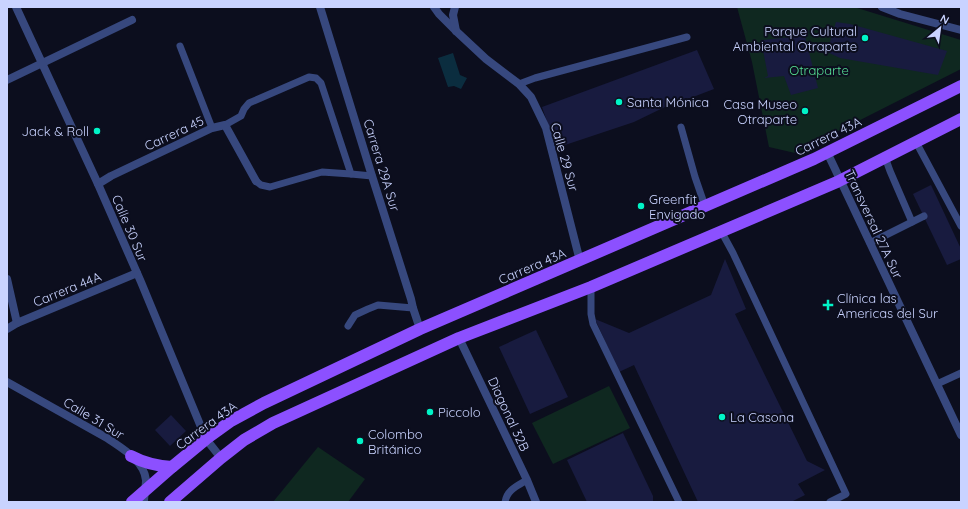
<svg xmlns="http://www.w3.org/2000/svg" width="968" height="509" font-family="Quicksand,sans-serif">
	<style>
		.green { fill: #0f2820 }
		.water { fill: #0b2d3f }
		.building { fill: #181b3f }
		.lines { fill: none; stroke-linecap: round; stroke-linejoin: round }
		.service { stroke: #37487e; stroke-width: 7 }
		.minor { stroke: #37487e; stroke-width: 8 }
		.tertiary { stroke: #37487e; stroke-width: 8 }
		.primary { stroke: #8c50ff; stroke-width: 12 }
		.poi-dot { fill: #00f4c7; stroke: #0c0e1e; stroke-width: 1.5 }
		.labels { text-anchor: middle; stroke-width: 4; stroke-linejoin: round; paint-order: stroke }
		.poi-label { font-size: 13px; fill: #c9d3ff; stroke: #0c0e1e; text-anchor: start }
		.park-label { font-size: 13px; fill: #56de95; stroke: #0c0e1e }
		.street-label { font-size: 13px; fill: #c9d3ff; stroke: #0c0e1e }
	</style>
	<rect width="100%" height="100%" fill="#0c0e1e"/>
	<g class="green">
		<polygon points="737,7 854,7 961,40 961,69 795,153 769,147 752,62"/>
		<polygon points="609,386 630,428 553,464 532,423"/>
		<polygon points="318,447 365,479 348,502 273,502"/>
	</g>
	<polygon class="water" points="453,53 460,75 467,78 461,89 454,86 448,87 438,58"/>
	<g class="building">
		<polygon points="836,22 850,24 947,51 938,75 840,58 827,52"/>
		<polygon points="805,36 818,88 791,95 784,76 764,78 768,76 761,40"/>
		<polygon points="697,50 714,89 693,97 667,106 634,122 556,148 542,107"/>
		<polygon points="931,185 961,249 961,259 947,265 913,194"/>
		<polygon points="725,259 746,309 735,314 807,461 825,470 798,484 805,495 791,502 698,502 634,365 619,372 595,319 629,333 711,295"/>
		<polygon points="536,330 568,397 530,414 499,347"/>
		<polygon points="171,415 186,431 170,446 155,430"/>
		<polygon points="623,433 653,496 653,502 587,502 567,460"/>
	</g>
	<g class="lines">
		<g class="service">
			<polyline points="180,46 212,128"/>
			<polyline points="519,84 535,78 687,37"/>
			<polyline points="225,125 241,116 244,109 249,103 309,77 316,78 321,83 351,174 372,176"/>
			<polyline points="681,127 695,177 705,206"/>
			<polyline points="916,142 961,226"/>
			<polyline points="885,157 890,171 912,222"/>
			<polyline points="256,181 261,185 270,187 322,172 351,174"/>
			<polyline points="721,231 733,253 846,494 830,502"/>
			<polyline points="870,243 924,216"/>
			<polyline points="591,287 591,314 593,324 679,502"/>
			<polyline points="348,326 355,315 368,309 378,305 413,308"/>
			<polyline points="937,384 961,373"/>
			<path d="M505,502C507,490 517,486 527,480"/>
		</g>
		<g class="minor">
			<polyline points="320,7 372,176 411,299 413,308 420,329"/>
			<polyline points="434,7 439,14 456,31 486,59 519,84 531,97 546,128 580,261"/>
			<polyline points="455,7 453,15 456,31"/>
			<polyline points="882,7 900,14 961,30"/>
			<polyline points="7,80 132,20"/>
			<polyline points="827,152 961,435"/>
			<polyline points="98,184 111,176 212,128 225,125 256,181"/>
			<polyline points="7,279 17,323"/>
			<polyline points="7,329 17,323 137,273"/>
			<polyline points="459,338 527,480 536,502"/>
			<path d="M7,382L107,438C121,448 144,460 146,480C146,487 144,495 144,502"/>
		</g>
		<polyline class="tertiary" points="16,7 98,184 141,282 206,439 221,458"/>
		<g class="primary">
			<path d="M131,456C144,463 157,466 172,467"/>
			<polyline points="132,502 172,467 206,439 231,421 264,403 420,329 814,159 961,86"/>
			<polyline points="170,502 221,458 244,440 273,423 459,338 591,287 837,182 961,119"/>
		</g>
	</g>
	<g class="poi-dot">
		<circle cx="865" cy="38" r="4"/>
		<circle cx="619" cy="102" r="4"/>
		<circle cx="805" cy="111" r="4"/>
		<circle cx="97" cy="131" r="4"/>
		<circle cx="641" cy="206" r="4"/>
		<path d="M826 299h4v4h4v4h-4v4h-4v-4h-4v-4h4z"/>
		<circle cx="430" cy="412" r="4"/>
		<circle cx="722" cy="417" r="4"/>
		<circle cx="360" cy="441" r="4"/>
	</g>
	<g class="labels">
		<g class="poi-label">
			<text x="857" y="36" text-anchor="end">Parque Cultural<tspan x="857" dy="15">Ambiental Otraparte</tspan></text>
			<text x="627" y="107">Santa Mónica</text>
			<text x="797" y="109" text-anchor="end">Casa Museo<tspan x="797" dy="15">Otraparte</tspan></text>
			<text x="89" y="136" text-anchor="end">Jack &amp; Roll</text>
			<text x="649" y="204">Greenfit<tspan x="649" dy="15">Envigado</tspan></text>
			<text x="837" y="303">Clínica las<tspan x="837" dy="15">Americas del Sur</tspan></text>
			<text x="438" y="417">Piccolo</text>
			<text x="730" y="422">La Casona</text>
			<text x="368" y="439">Colombo<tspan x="368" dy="15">Británico</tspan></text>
		</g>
		<g class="park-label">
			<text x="819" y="75">Otraparte</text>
		</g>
		<g class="street-label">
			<text transform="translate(174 133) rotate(-25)" y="5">Carrera 45</text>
			<text transform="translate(828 136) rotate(-26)" y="5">Carrera 43A</text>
			<text transform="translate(565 157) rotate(74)" y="5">Calle 29 Sur</text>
			<text transform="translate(382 165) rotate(73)" y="5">Carrera 29A Sur</text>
			<text transform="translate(874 224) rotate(65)" y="5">Transversal 27A Sur</text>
			<text transform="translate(130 228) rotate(67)" y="5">Calle 30 Sur</text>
			<text transform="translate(532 266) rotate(-23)" y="5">Carrera 43A</text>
			<text transform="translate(67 289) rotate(-22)" y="5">Carrera 44A</text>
			<text transform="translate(509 414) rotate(65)" y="5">Diagonal 32B</text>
			<text transform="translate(94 418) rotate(31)" y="5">Calle 31 Sur</text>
			<text transform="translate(206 425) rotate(-36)" y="5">Carrera 43A</text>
		</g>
	</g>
	<rect width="968" height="509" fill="none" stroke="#c9d3ff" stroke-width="16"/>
	<g transform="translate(940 28) rotate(29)" stroke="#0c0e1e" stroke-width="3" paint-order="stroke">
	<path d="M0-3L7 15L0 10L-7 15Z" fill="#c9d3ff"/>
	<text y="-6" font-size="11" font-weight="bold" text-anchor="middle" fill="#c9d3ff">N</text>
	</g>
</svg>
